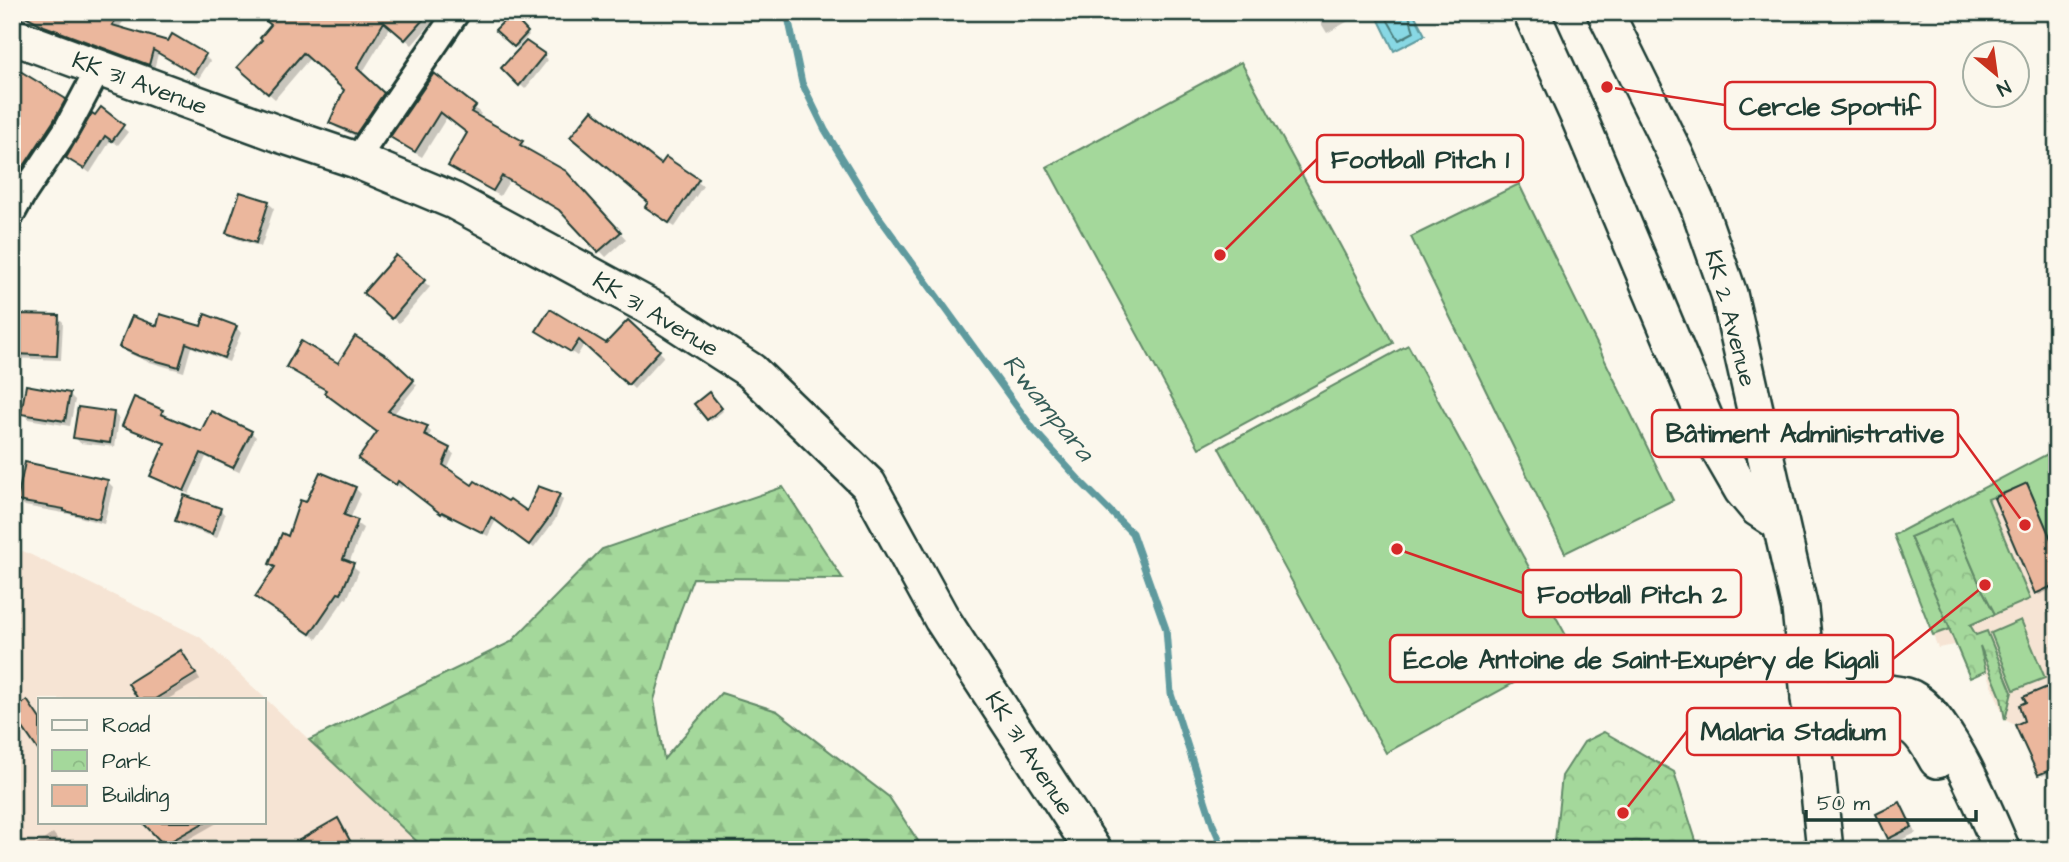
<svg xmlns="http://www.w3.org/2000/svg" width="2069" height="862" font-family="'Architects Daughter',sans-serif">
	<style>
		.built { fill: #f6e4d4; fill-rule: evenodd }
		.forest { fill: url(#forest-firs); stroke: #628a68; stroke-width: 2 }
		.park { fill: url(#park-crowns); stroke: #628a68; stroke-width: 2 }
		.garden { fill: #a4d89b; stroke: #628a68; stroke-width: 2 }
		.water { fill: #88d8e4; stroke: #5e9a9e; stroke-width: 2 }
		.shadow { fill: #0003 }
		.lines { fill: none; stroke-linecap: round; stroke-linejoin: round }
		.shore { stroke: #497b7a; stroke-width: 2 }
		.stream { stroke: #5e9a9e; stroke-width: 7 }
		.building { fill: #ebb79d; stroke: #1f3d34; stroke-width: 2 }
		.street-casing { stroke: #1f3d34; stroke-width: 30 }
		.secondary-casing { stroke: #1f3d34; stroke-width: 40 }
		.street { stroke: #fbf7ec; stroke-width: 24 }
		.secondary { stroke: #fbf7ec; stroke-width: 35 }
		.labels { text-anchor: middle; stroke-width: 7; stroke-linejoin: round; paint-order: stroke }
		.street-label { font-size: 24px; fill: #1f3d34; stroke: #fbf7ec }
		.water-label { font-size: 26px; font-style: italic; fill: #345c57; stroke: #fbf7ec }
		.leader { fill: none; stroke: #d62828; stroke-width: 2.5 }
		.callout-dot { fill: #d62828; stroke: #fbf7ec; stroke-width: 2.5 }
		.callout { fill: #fbf7ec; stroke: #d62828; stroke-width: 2.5 }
		.callout-label { font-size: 26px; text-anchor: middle; font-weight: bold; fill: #1f3d34 }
	</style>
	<defs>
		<pattern id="forest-firs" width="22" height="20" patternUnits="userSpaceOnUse" patternTransform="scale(1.75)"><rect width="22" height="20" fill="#a4d89b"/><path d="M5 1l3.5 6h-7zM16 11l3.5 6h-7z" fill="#8dba86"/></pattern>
		<pattern id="park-crowns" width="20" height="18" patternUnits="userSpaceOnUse" patternTransform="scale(1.75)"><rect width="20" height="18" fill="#a4d89b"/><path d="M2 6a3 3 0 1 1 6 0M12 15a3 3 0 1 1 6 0" fill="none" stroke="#8dba86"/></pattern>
	</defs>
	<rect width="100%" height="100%" fill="#fbf7ec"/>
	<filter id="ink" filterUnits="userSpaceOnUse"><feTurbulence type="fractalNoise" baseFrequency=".0143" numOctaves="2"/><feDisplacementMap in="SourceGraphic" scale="14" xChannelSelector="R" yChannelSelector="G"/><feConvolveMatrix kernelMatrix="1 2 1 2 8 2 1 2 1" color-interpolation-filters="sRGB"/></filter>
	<g filter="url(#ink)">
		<g class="built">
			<polygon points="2057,449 2057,767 2038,775 2015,725 2005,720 1987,672 1970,678 1955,645 1938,648 1894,535"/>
			<path d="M23,551L200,637L426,850H12V558ZM40,699H264V822H40Z"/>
		</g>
		<polygon class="forest" points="783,487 843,579 693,578 677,620 654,700 664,759 721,693 777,711 889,797 924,850 426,850 309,740 511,642 602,549"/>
		<g class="park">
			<polygon points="1952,518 1981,587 1995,614 1970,625 1976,635 1987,631 2012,692 2005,720 2001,697 1980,646 1986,671 1970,678 1910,537"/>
			<polygon points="1604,732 1674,772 1699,850 1554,850 1562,776 1584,742"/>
		</g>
		<g class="garden">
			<polygon points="1241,62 1393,343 1199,448 1047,167"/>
			<polygon points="1519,184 1673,500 1565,553 1411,237"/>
			<polygon points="1408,345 1574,650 1386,753 1219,448"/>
			<polygon points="2057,449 2057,472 2053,474 2057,484 2057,553 2027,484 1988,499 2030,599 1995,614 1981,587 1952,519 1910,537 1950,629 1933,635 1894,535"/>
			<polygon points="2021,620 2045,678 2014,690 1991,633"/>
		</g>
		<polygon class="water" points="1375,12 1413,12 1425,35 1394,51"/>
		<g class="shadow">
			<polygon points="12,12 130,12 118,29 205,56 210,61 199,78 158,54 154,69 51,31 30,19 28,23 14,21"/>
			<polygon points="217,12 233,12 229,20"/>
			<polygon points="256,12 441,12 412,45 391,26 361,75 388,100 362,139 337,128 331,123 346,90 310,58 275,99 245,73 273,26"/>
			<polygon points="1314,12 1349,12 1352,19 1327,33"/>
			<polygon points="1912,12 1928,12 1919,20"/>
			<polygon points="511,17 529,35 517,48 498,30"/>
			<polygon points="527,44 548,60 525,89 503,68"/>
			<polygon points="435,76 474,107 481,114 477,118 521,142 528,148 527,150 572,179 626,239 606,257 566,215 509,181 500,196 457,172 450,165 468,134 447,117 422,157 398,143 392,137"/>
			<polygon points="65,100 70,105 21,183 12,178"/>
			<polygon points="101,109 128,132 118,145 111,140 90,173 68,157"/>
			<polygon points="666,159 703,186 675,227 652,212 661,166"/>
			<polygon points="268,203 274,208 261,247 234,238 228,233"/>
			<polygon points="396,257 430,287 399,323 370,299"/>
			<polygon points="12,274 21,280 14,315 58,317 63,322 61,360 12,358"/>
			<polygon points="628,322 664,356 634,389 585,343 577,356 539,330 607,345"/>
			<polygon points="236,327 241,333 229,362 191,347 184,372 146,361 126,352 121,347 202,328"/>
			<polygon points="388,358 417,385 393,415 427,428 431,432 428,439 454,454 447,470 473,487 528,514 559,496 563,500 555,520 534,548 496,520 488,536 447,515 446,517 403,485 401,488 365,464 379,433 327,391 288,366 339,365"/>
			<polygon points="69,394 75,400 70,426 28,419 23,413"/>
			<polygon points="709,394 723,411 711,421 696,404"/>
			<polygon points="162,411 167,416 166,418 202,433 251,432 256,437 239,472 206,457 189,494 157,480 152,475 166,445 129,430 124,425"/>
			<polygon points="114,413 119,419 115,447 80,443 75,437"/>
			<polygon points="108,482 113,487 104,524 69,514 25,506 19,501"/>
			<polygon points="355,488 361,494 350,519 363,528 349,563 359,571 347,599 345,598 317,639 257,597 276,569 271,564 289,538 307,505"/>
			<polygon points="220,509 225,515 217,538 182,526 177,520"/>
			<polygon points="2057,553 2057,587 2039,595 2037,593"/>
			<polygon points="197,675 200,680 168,699 158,699"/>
			<polygon points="2057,692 2057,770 2042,776 2027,722"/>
			<polygon points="1899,804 1905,810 1916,833 1894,843 1889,838"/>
			<polygon points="144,822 217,822 217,823 171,849"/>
			<polygon points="53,833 66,850 30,850"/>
		</g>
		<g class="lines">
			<polyline class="shore" points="1383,12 1399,40 1414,32 1408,12"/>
			<polyline class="stream" points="787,12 802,83 825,130 874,210 1034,430 1082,483 1132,533 1166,629 1171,694 1213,825 1224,850"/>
		</g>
		<g class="building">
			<polygon points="18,12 122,12 112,25 168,41 172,34 206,54 194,74 153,50 149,65 44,26"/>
			<polygon points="255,12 430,12 405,40 384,22 357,68 384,93 356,134 329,123 344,90 303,53 268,94 237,67 262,40 260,38 271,25"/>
			<polygon points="511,14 528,32 514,47 495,30"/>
			<polygon points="526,41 545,54 519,86 501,68"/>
			<polygon points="12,66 66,99 53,122 12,184"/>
			<polygon points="434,73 476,106 471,112 523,141 520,145 566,171 621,232 598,252 559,210 502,176 493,191 448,166 467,133 440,112 415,152 390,137"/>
			<polygon points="101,107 124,125 112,141 105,136 84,169 66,158 92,113 95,115"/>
			<polygon points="592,110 661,164 666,157 699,179 669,223 645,207 648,202 570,137"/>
			<polygon points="240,192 269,201 256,243 226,233"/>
			<polygon points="396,255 425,280 392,319 363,293"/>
			<polygon points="550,309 606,343 628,320 660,350 628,385 579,340 571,352 536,331"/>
			<polygon points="18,314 59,315 57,356 16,354"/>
			<polygon points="160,314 201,326 205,314 237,326 224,358 186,343 179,367 139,356 119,347 132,316 157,326"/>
			<polygon points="355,336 389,357 414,380 388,411 428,426 424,435 450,448 443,465 472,485 475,481 508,501 510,499 527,511 538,486 560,494 551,515 529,545 491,517 483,533 442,512 441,514 398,481 396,485 358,459 377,432 324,393 326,390 286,367 301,341 338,363"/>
			<polygon points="26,385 70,393 65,421 21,414"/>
			<polygon points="709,392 722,408 707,420 694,404"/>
			<polygon points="134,397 163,410 161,414 201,431 211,411 252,431 233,468 201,453 184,491 150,476 165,443 122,426"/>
			<polygon points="78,407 114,412 110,443 73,438"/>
			<polygon points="25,462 108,480 99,519 64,511 64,509 17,501"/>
			<polygon points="320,472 356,487 344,515 358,520 343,559 354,563 341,594 338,593 310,634 255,597 275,567 269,564 282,533 288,536 300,500 306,502"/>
			<polygon points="2027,483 2057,553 2057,584 2035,594 1994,498"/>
			<polygon points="184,495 221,508 212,534 175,521"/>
			<polygon points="181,650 196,674 155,699 138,699 128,683"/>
			<polygon points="2057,683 2057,767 2038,775 2015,725 2024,721 2019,705 2026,702 2023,697"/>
			<polygon points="27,700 40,719 40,753 12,712"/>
			<polygon points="1900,802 1912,827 1888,839 1876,814"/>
			<polygon points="338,818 355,850 282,850"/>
			<polygon points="142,822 205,822 164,845"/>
		</g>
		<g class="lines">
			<g class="street-casing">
				<g id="street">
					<polyline points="356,160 457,12"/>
					<polyline points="12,214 22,196 66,130 99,68"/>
				</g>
			</g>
			<g class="secondary-casing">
				<g id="secondary">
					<polyline points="1531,12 1580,120 1716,445 1742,490 1757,508 1780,523"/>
					<polyline points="1605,12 1676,156 1699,208 1729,294 1800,609 1825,850"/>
					<polyline points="12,36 282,135 356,160 454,201 661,313 751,371 868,484 942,619 1093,850"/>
					<path d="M1809,699C1841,696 1874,688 1906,696C1942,705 1987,815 2002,850"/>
					<path d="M1813,733C1837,728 1895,713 1915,729C1925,737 1931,750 1937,760"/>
				</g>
			</g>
			<use href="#street" class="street"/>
			<use href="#secondary" class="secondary"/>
		</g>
	</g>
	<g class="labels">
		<g class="street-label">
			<text transform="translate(140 83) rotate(20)" y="8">KK 31 Avenue</text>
			<text transform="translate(656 314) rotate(31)" y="8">KK 31 Avenue</text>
			<text transform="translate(1731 318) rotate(75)" y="8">KK 2 Avenue</text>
			<text transform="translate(1030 753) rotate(57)" y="8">KK 31 Avenue</text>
		</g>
		<g class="water-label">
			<text transform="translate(1049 407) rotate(51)" y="9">Rwampara</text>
		</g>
	</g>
	<path class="leader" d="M1607 87L1725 105M1220 255L1317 159M2025 525L1958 433M1397 549L1523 593M1985 585L1893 659M1623 813L1687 731"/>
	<g class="callout-dot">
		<circle cx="1607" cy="87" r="7"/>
		<circle cx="1220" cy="255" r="7"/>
		<circle cx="2025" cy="525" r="7"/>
		<circle cx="1397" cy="549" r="7"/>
		<circle cx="1985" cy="585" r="7"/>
		<circle cx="1623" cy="813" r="7"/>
	</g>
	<g class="callout">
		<rect x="1725" y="82" width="210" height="47" rx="7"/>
		<rect x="1317" y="135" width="206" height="47" rx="7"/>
		<rect x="1652" y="410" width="306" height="47" rx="7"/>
		<rect x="1523" y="570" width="218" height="47" rx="7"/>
		<rect x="1390" y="635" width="503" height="47" rx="7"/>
		<rect x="1687" y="708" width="213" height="47" rx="7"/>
	</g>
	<g class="callout-label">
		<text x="1830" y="115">Cercle Sportif</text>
		<text x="1420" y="168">Football Pitch 1</text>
		<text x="1805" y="442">Bâtiment Administrative</text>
		<text x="1632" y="603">Football Pitch 2</text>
		<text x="1641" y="668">École Antoine de Saint-Exupéry de Kigali</text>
		<text x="1793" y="740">Malaria Stadium</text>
	</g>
	<rect width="2069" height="862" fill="none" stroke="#fbf7ec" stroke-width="42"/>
	<rect x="21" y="21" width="2027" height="820" fill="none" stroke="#1f3d34" stroke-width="2.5" filter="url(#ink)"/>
	<rect x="38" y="698" width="228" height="126" fill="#fbf7ec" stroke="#a3ada2" stroke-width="2"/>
	<rect x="52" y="720" width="35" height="10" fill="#fbf7ec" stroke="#a3ada2" stroke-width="2"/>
	<text x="102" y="732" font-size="21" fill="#1f3d34">Road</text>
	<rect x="52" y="750" width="35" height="21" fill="url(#park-crowns)" stroke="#a3ada2" stroke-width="2"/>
	<text x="102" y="768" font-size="21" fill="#1f3d34">Park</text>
	<rect x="52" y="785" width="35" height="21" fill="#ebb79d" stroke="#a3ada2" stroke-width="2"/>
	<text x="102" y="802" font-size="21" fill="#1f3d34">Building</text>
	<g transform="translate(1996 74) rotate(151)"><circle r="33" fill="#fbf7ec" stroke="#a3ada2" stroke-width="2"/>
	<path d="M0-5L12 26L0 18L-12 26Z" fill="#c8321e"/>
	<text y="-10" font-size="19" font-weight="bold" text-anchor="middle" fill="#1f3d34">N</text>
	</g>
	<path d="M1806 810v10h170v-10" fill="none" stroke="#1f3d34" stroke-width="3.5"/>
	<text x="1817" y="810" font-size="21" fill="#1f3d34" stroke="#fbf7ec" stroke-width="5" paint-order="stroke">50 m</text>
</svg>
